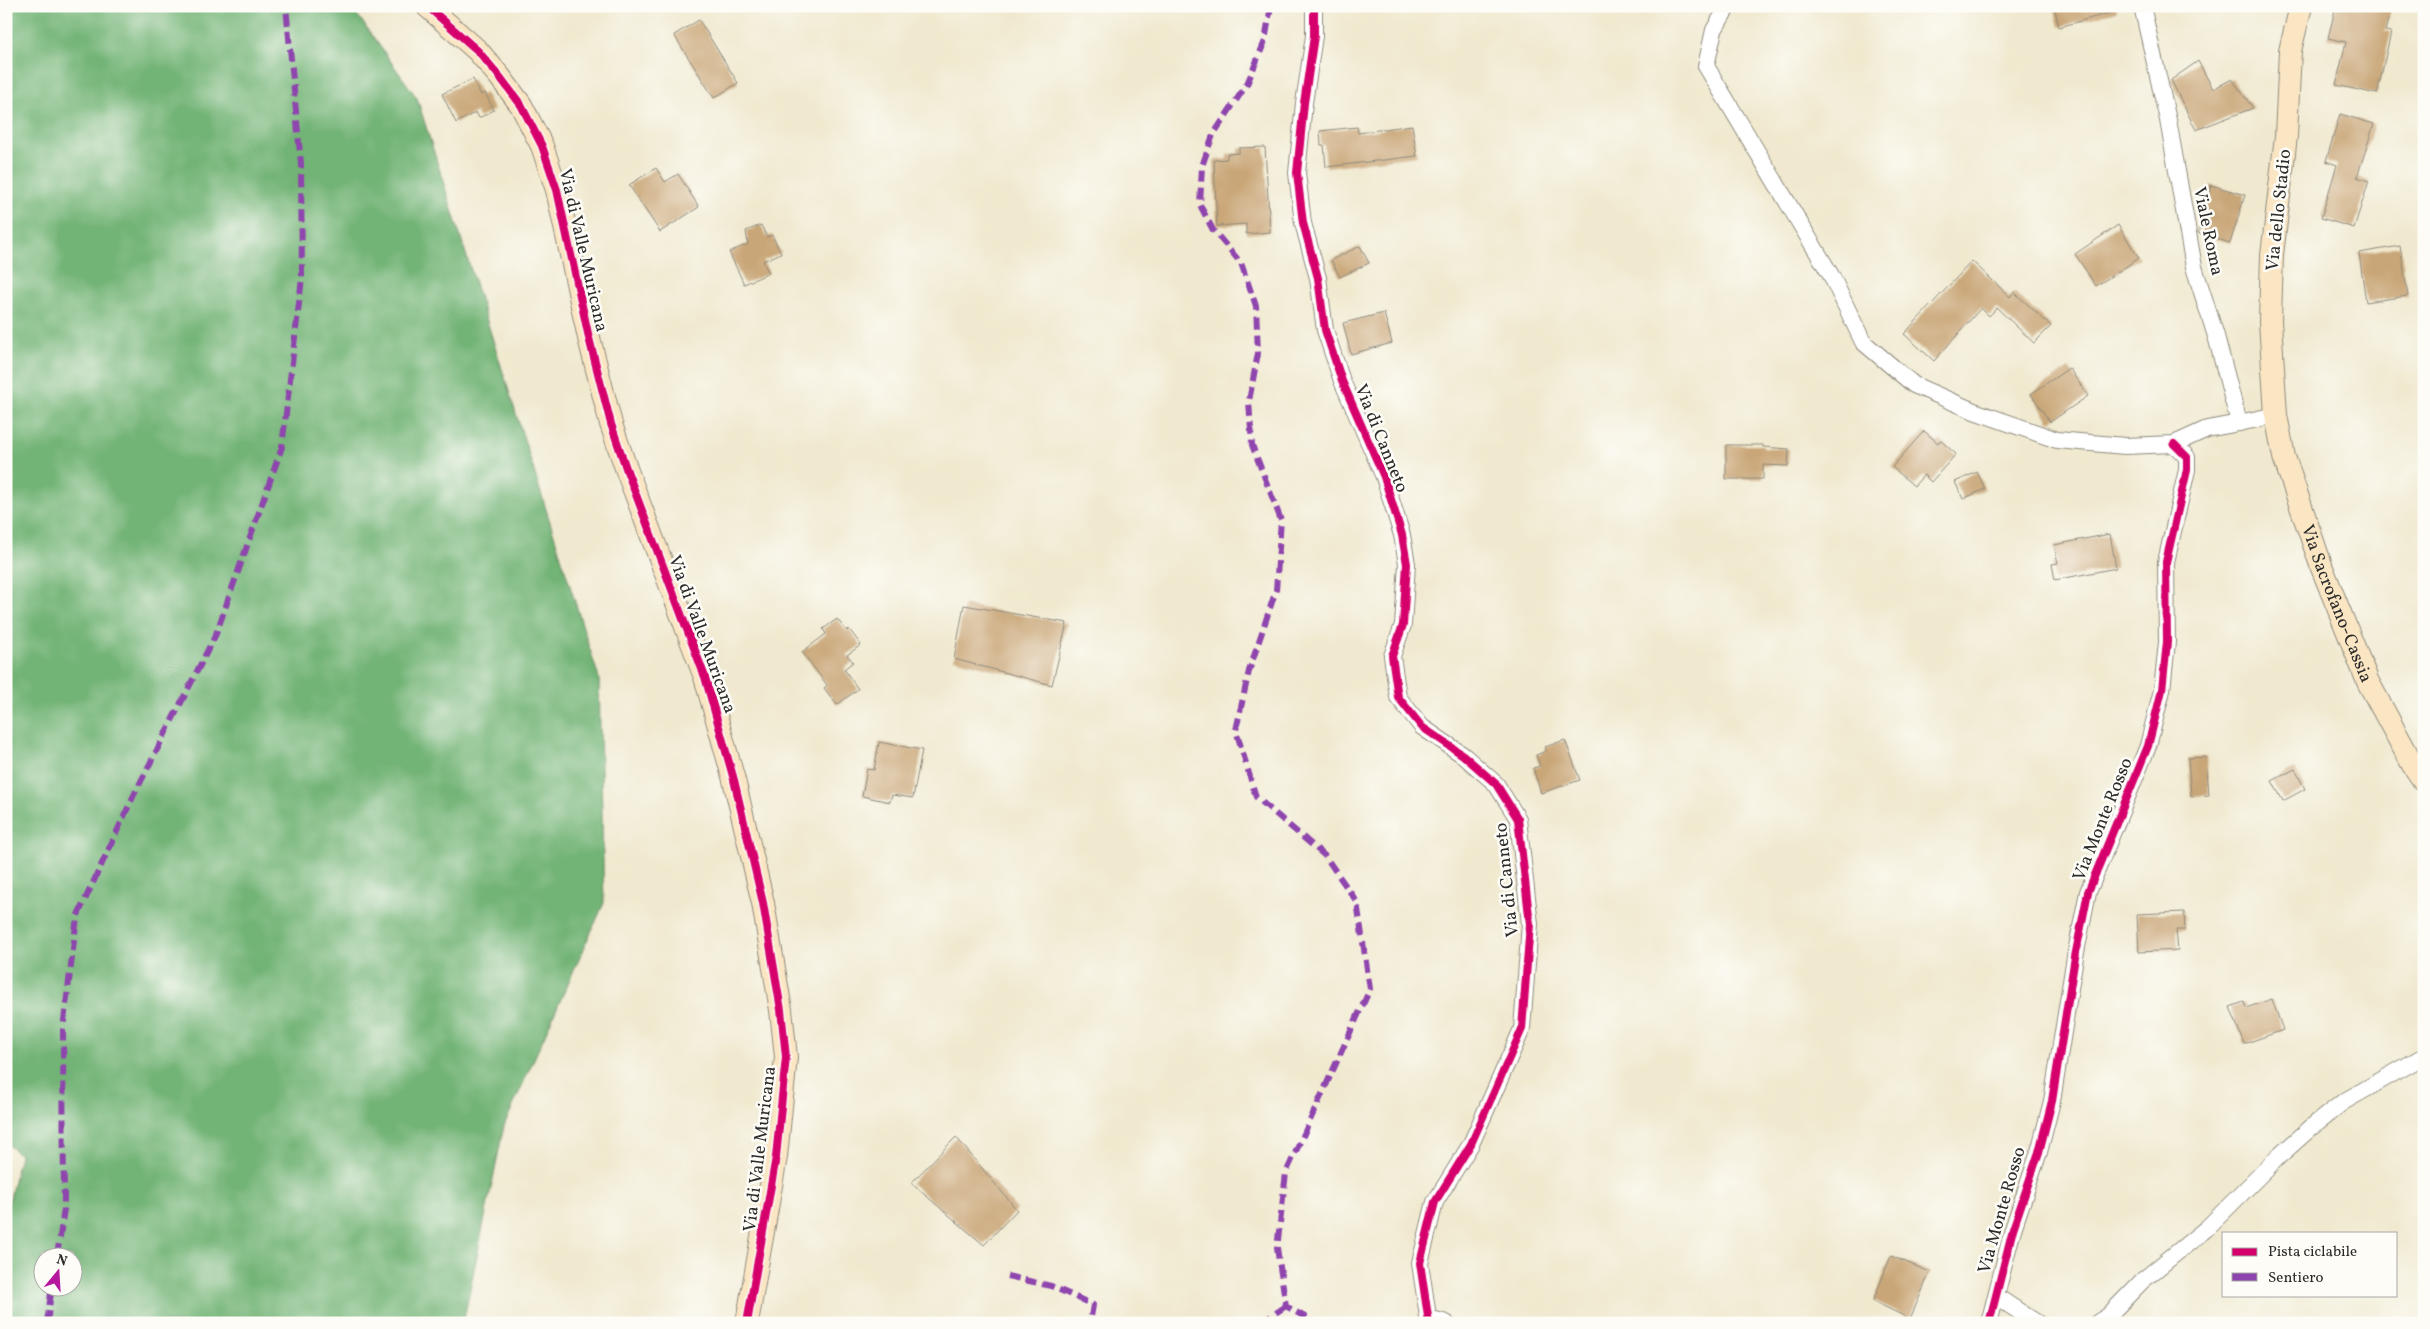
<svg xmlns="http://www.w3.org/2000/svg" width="2430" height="1329" font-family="Vollkorn,serif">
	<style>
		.forest { fill: #72b476; stroke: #4e7050; fill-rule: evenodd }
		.building { fill: #c9a677 }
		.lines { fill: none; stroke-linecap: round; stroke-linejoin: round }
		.street-casing { stroke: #8e8a7d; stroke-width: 18 }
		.secondary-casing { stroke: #8e8a7d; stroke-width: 24 }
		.street { stroke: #fff; stroke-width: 16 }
		.secondary { stroke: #fbe6c4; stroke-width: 22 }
		.quiet { stroke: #8e44ad; stroke-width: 6; stroke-dasharray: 12 6; stroke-linecap: butt }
		.cycleway-casing { stroke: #fdfcf7; stroke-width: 11 }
		.cycleway { stroke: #d6006c; stroke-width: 8 }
		.labels { text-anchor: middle; stroke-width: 5; stroke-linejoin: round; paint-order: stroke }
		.street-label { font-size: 18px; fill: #2b2b2b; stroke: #fdfcf7 }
	</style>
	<rect width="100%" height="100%" fill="#fdfcf7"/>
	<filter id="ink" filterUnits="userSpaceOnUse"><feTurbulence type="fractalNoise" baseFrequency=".02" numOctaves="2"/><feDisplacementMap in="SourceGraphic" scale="10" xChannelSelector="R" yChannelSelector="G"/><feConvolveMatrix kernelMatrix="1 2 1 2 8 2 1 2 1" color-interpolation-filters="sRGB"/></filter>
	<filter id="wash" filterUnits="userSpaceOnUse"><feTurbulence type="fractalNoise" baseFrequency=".0096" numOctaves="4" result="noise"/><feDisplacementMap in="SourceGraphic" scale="20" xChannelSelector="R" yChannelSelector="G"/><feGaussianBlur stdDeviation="1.12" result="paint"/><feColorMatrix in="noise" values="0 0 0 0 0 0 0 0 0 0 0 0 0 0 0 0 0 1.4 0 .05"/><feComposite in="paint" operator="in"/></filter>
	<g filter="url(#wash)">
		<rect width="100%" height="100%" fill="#f0e9cf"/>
		<path class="forest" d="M6,6H351L417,98L599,678L604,903L504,1126L463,1323H6V1215L20,1155L6,1143ZM42,1256H72V1286H42Z"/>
		<g id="blocks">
			<g class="building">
				<polygon points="2054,6 2117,6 2117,11 2059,27"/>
				<polygon points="2336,6 2392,6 2385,31 2391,32 2377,94 2336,85 2346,42 2328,38"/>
				<polygon points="699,20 738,83 714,98 674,35"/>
				<polygon points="2198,61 2213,89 2232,79 2253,108 2196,130 2171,80"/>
				<polygon points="473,79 481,95 485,93 494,110 479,118 476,112 456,123 442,94"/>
				<polygon points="2340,114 2374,124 2357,177 2369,181 2354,228 2321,218 2337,165 2326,161"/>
				<polygon points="1412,125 1417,156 1326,167 1324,145 1321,145 1320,131 1357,127 1358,133"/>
				<polygon points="1265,147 1270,232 1246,234 1246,224 1217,226 1214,160 1227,159 1227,154 1239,153 1239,148"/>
				<polygon points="656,168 665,182 678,174 699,207 660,232 629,185"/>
				<polygon points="2211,185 2245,195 2230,243 2198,233"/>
				<polygon points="761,225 767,237 772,235 781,253 763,261 769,273 744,284 729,252 748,244 746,231"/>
				<polygon points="2118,225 2139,258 2096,286 2075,254"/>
				<polygon points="1360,246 1369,263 1340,277 1331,260"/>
				<polygon points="2400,246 2408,296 2366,302 2359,253"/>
				<polygon points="1972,261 2010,297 2014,292 2051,326 2034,343 1997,308 1989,316 1981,308 1934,361 1904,334"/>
				<polygon points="1384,313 1392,343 1351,354 1343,323"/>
				<polygon points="2069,368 2088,396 2050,422 2031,394"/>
				<polygon points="1924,431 1938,443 1940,440 1956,454 1931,482 1924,475 1914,486 1892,467"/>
				<polygon points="1726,445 1763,445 1763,447 1789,449 1788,466 1763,465 1763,479 1726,479"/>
				<polygon points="1977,472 1985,489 1963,499 1955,482"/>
				<polygon points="2110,534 2116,568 2055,580 2052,564 2058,563 2054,545"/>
				<polygon points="964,605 1067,623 1052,685 954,659"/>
				<polygon points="837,619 847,631 849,629 861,645 847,655 853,662 844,669 858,689 837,705 824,688 827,685 802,652 826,634 823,629"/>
				<polygon points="1565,740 1580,780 1541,793 1533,768 1540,766 1536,755 1546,751 1545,747"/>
				<polygon points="879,742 922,750 913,798 892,795 890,802 862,796 867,769 874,770"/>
				<polygon points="2206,757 2209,795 2191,796 2188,758"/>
				<polygon points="2295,769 2305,789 2283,801 2272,781"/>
				<polygon points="2184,912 2185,930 2176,930 2178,950 2139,952 2137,914"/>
				<polygon points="2272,999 2283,1030 2244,1044 2230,1007 2244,1002 2246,1008"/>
				<polygon points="956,1137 1017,1210 984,1245 911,1183"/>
				<polygon points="1891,1256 1930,1272 1910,1319 1873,1301"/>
			</g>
		</g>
	</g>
	<g filter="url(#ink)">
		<use href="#blocks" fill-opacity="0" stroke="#8e8a7d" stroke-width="1"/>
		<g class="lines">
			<g class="street-casing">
				<g id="street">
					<polyline points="1314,6 1314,36 1304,103 1297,173 1303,223 1318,278 1325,330 1342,381 1384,477 1402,535 1407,564 1403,625 1392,656 1398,697 1422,727 1463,755 1496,784 1518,819 1530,924 1522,1029 1471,1144 1435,1202 1420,1263 1429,1323"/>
					<polyline points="1728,6 1714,30 1706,66 1832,277 1863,342 1914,385 1974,411 2057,440 2125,446 2174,444 2207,429 2239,423"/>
					<polyline points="2142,6 2168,120 2194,267 2216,336 2239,423 2276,415"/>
					<polyline points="1997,1297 2037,1323"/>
					<polyline points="1428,1318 1446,1323"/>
					<polyline points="1989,1323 2013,1229 2039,1152 2052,1101 2075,957 2088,892 2148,746 2162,690 2167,642 2166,562 2187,470 2187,457 2174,444"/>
					<polyline points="2097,1323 2108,1316 2143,1280 2207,1228 2278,1157 2315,1124 2343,1102 2424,1056"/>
				</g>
			</g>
			<g class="secondary-casing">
				<g id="secondary">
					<polyline points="427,6 478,51 500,77 521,105 542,146 557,190 589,338 611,424 627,471 705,677 734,780 763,903 781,1010 786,1057 776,1157 747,1323"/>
					<path id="s1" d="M2301,6L2290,51L2286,136L2272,255L2270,321L2276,415L2284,457L2322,568L2368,682L2413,765L2424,781"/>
				</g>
			</g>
			<use href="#street" class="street"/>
			<use href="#secondary" class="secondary"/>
			<g class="quiet">
				<polyline points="1271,6 1265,41 1247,84 1213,135 1202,166 1200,205 1213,230 1241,263 1256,306 1258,353 1249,401 1252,445 1281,520 1276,590 1249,671 1236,730 1256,797 1325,856 1357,902 1370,989 1286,1173 1277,1248 1286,1306 1315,1323"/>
				<polyline points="57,1256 64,1209 63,1029 77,917 134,795 216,634 282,447 302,278 301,164 286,6"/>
				<polyline points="1007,1276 1051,1286 1093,1305 1090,1323"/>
				<polyline points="47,1323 52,1286"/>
				<polyline points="1261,1323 1286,1306"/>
			</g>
			<g class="cycleway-casing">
				<g id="cycleway">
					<polyline points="427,6 478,51 500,77 521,105 542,146 557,190 589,338 611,424 627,471 705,677 734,780 763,903 781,1010 786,1057 776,1157 747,1323"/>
					<polyline points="1314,6 1314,36 1304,103 1297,173 1303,223 1318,278 1325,330 1342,381 1384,477 1402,535 1407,564 1403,625 1392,656 1398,697 1422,727 1463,755 1496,784 1518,819 1530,924 1522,1029 1471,1144 1435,1202 1420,1263 1429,1323"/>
					<polyline points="1989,1323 2013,1229 2039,1152 2052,1101 2075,957 2088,892 2148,746 2162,690 2167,642 2166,562 2187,470 2187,457 2174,444"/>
				</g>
			</g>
			<use href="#cycleway" class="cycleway"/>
		</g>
	</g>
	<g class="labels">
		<g class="street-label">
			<text transform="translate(2278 210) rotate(-84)" y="6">Via dello Stadio</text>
			<text transform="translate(2209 231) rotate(78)" y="6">Viale Roma</text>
			<text transform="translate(584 250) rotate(77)" y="6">Via di Valle Muricana</text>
			<text transform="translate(1382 438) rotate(68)" y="6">Via di Canneto</text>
			<text dy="6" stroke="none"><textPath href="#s1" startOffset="610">Via Sacrofano-Cassia</textPath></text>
			<text transform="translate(703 634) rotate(70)" y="6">Via di Valle Muricana</text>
			<text transform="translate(2102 819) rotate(-68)" y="6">Via Monte Rosso</text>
			<text transform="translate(1506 880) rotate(-96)" y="6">Via di Canneto</text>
			<text transform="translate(759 1149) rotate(-83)" y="6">Via di Valle Muricana</text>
			<text transform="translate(2001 1210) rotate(-74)" y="6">Via Monte Rosso</text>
		</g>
	</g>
	<rect width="2430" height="1329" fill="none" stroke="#fdfcf7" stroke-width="25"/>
	<rect x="2222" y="1232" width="175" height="65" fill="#fdfcf7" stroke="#a9a8a5"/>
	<rect x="2232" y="1248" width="25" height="8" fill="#d6006c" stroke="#a9a8a5"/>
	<text x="2268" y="1256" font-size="15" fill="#2b2b2b">Pista ciclabile</text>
	<rect x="2232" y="1273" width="25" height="8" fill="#8e44ad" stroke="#a9a8a5"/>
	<text x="2268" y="1282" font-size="15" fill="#2b2b2b">Sentiero</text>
	<g transform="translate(58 1272) rotate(18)"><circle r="24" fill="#fdfcf7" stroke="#a9a8a5"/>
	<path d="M0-4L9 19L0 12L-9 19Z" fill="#b5179e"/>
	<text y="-8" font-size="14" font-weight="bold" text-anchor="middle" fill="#2b2b2b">N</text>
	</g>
</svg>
